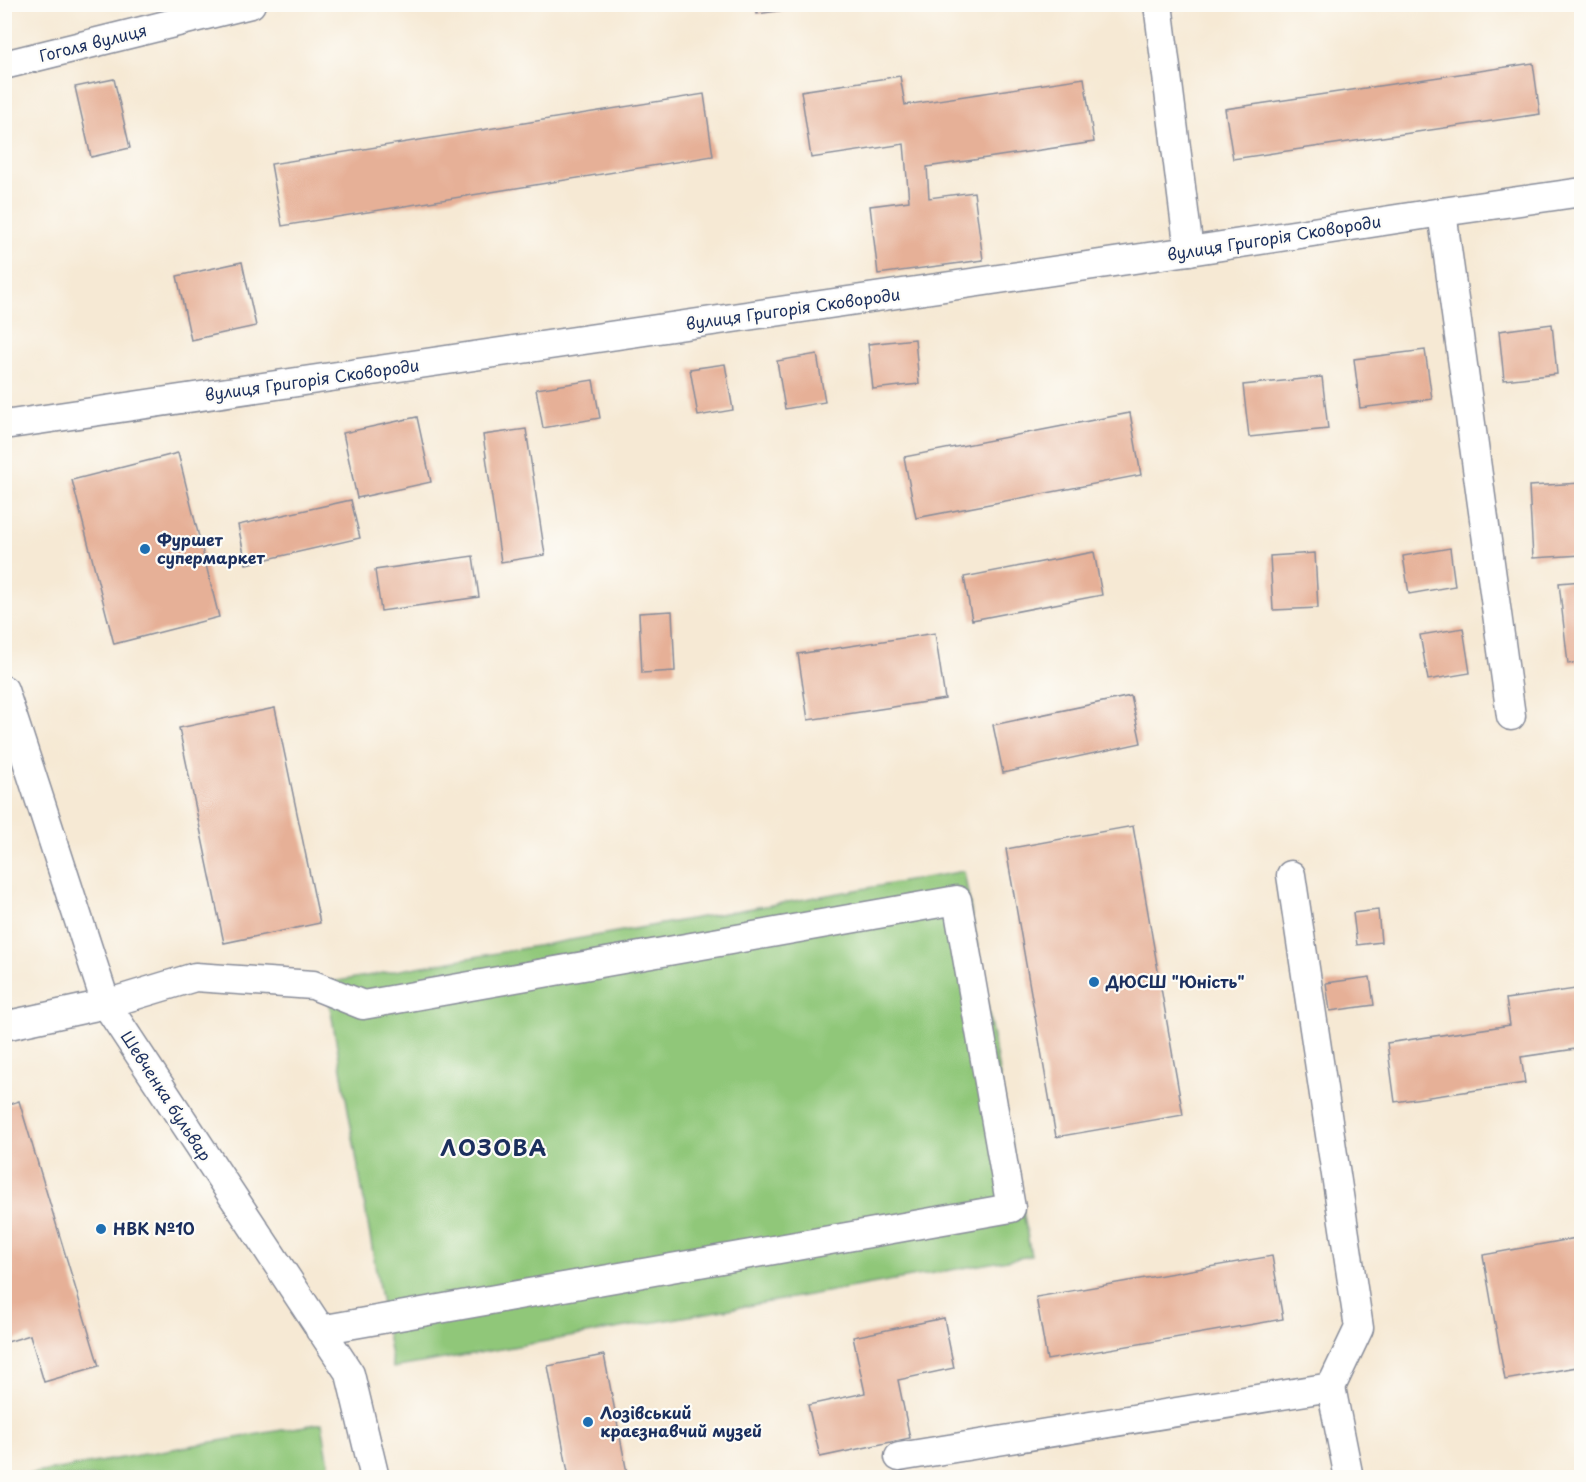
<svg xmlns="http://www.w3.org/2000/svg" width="1586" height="1482" font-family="'Playpen Sans',sans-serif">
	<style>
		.green { fill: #90c779; stroke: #567b6c; stroke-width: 1.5 }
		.building { fill: #e6b097 }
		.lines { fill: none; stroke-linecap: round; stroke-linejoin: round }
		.minor-casing { stroke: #888c99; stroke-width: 31 }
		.minor { stroke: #fff; stroke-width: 28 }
		.poi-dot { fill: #1f6fb2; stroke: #fdfcf7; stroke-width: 2 }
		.labels { text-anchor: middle; stroke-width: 4.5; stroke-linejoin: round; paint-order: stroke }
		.street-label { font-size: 16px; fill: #1b2f5e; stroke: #fdfcf7 }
		.poi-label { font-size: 16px; font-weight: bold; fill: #1b2f5e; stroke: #fdfcf7; text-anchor: start }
		.district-label { font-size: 22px; font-weight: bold; letter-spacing: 1.5px; fill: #1b2f5e; stroke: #fdfcf7 }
	</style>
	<rect width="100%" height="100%" fill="#fdfcf7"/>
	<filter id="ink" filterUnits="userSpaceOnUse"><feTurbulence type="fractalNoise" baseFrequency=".0167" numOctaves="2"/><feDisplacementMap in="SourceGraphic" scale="12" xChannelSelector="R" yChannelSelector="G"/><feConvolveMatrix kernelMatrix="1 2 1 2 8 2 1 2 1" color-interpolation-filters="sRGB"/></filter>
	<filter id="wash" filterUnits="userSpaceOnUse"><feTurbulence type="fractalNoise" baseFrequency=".008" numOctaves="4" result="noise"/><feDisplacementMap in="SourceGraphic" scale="24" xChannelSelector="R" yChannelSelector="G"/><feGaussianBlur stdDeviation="1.35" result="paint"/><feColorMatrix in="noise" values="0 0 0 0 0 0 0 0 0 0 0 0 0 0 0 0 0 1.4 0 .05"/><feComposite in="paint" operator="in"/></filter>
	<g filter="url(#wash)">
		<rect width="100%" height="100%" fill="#f6e9d4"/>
		<g class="green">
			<polygon points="964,871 1031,1256 393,1368 326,983"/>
			<polygon points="322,1423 331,1477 13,1477"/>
		</g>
		<g id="blocks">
			<g class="building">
				<polygon points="756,4 813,4 813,6 757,14"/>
				<polygon points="1533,63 1540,114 1233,159 1225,109"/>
				<polygon points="900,76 905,105 1084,78 1094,142 927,167 929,198 974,192 983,260 878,274 870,206 909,201 904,144 811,158 801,91"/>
				<polygon points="114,79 130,148 91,157 75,87"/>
				<polygon points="704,94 713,156 282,226 271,164"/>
				<polygon points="242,262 256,326 191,340 177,276"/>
				<polygon points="1552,324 1557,374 1504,380 1499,331"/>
				<polygon points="915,339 919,384 873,389 868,344"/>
				<polygon points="1425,350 1432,399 1360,408 1354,359"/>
				<polygon points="817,354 825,402 785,409 777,361"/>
				<polygon points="725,364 733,410 698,416 690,369"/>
				<polygon points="1322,377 1328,429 1249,437 1243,385"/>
				<polygon points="593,380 600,418 543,428 536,389"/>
				<polygon points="1130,413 1141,475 916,518 904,457"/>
				<polygon points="417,417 431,482 357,498 343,433"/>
				<polygon points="526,429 545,555 501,562 483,435"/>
				<polygon points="178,453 219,617 114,644 72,480"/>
				<polygon points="1582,483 1582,555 1533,558 1529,486"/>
				<polygon points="351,500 360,538 246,564 238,525"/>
				<polygon points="1450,548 1455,586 1409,594 1403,556"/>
				<polygon points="1094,552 1102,595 972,620 964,577"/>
				<polygon points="1315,553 1318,608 1273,610 1270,556"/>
				<polygon points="473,556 479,597 381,611 375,570"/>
				<polygon points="1582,581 1582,662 1568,664 1559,583"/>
				<polygon points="672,611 675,671 642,673 639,613"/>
				<polygon points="1463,628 1470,673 1428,680 1420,635"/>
				<polygon points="935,633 945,699 808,720 798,654"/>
				<polygon points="1131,696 1141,743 1003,773 993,725"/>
				<polygon points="275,708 320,923 224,943 179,728"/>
				<polygon points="1133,826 1183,1115 1056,1137 1006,849"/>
				<polygon points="1378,910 1381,942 1357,945 1353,913"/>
				<polygon points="1370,977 1374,1005 1330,1011 1326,983"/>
				<polygon points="1582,988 1582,1048 1521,1057 1525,1083 1395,1102 1387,1043 1510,1025 1506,999"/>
				<polygon points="19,1101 99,1366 44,1382 30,1335 4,1343 4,1267 10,1265 4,1245 4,1106"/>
				<polygon points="1582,1237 1582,1366 1505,1380 1483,1255"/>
				<polygon points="1272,1256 1283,1319 1047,1360 1036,1297"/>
				<polygon points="944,1318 954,1368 898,1380 910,1438 820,1457 808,1405 865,1393 853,1337"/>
				<polygon points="604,1355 628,1478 569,1478 548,1366"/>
			</g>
		</g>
	</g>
	<g filter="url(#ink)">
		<use href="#blocks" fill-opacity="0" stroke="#888c99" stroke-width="1.5"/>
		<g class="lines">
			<g class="minor-casing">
				<g id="minor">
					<polyline points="1158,4 1189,251"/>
					<polyline points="4,65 251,4"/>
					<polyline points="1442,212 1511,716"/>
					<polyline points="4,425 1189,251 1442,212 1582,192"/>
					<polyline points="4,690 106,1004 350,1374 375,1478"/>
					<polyline points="1291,875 1359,1328 1331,1387 1349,1478"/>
					<polyline points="4,1026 106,1004 195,977 313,985 363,1005 957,900 1011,1208 320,1330"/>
					<polyline points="899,1457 1331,1387"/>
				</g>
			</g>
			<use href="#minor" class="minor"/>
		</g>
	</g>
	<g class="poi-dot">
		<circle cx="145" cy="549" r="6"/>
		<circle cx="1094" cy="982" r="6"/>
		<circle cx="101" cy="1229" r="6"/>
		<circle cx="588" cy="1422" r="6"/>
	</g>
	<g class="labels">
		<g class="street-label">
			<text transform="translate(93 43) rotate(-14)" y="6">Гоголя вулиця</text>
			<text transform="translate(1274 238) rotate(-9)" y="6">вулиця Григорія Сковороди</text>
			<text transform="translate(793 309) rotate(-8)" y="6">вулиця Григорія Сковороди</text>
			<text transform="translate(312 380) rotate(-8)" y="6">вулиця Григорія Сковороди</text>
			<text transform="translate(166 1096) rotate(57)" y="6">Шевченка бульвар</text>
		</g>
		<g class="poi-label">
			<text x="157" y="546">Фуршет<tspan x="157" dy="18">супермаркет</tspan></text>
			<text x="1106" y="988">ДЮСШ "Юність"</text>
			<text x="113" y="1235">НВК №10</text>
			<text x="600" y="1419">Лозівський<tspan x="600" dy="18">краєзнавчий музей</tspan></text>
		</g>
		<g class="district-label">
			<text x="494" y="1156">ЛОЗОВА</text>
		</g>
	</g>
	<rect width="1586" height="1482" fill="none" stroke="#fdfcf7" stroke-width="24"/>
</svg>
